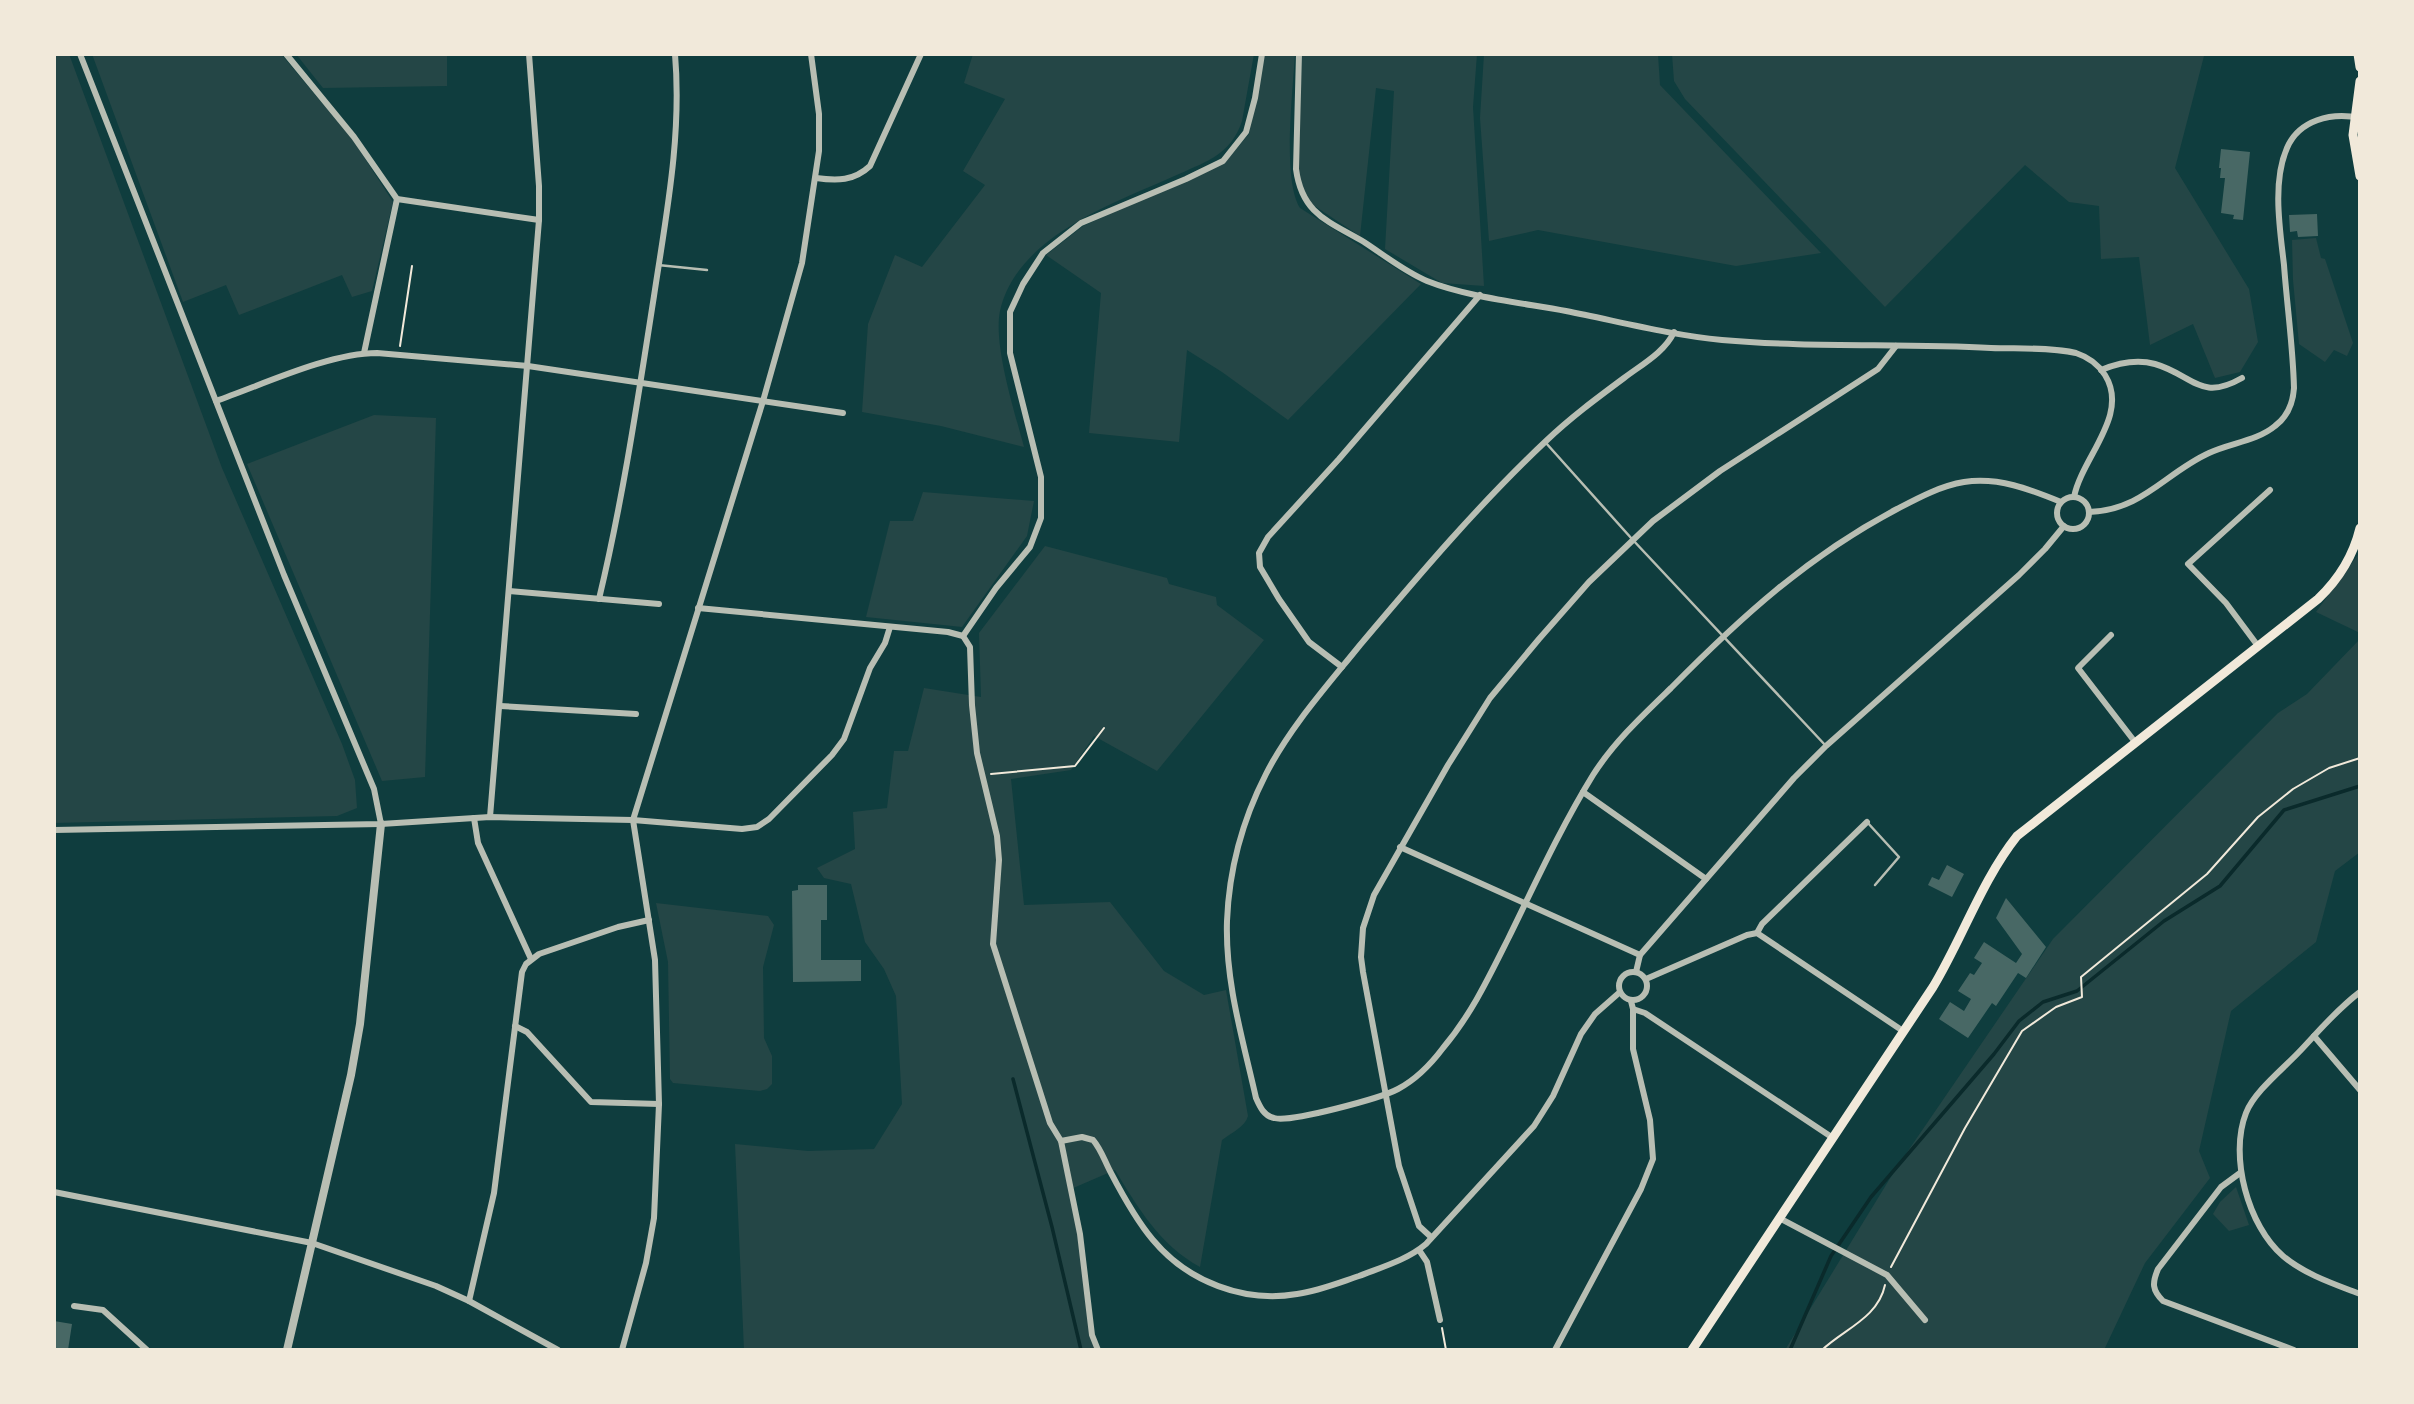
<svg xmlns="http://www.w3.org/2000/svg" width="2414" height="1404" font-family="Mulish,sans-serif">
	<style>
		.green { fill: #244646 }
		.lines { fill: none; stroke-linecap: round; stroke-linejoin: round }
		.stream { stroke: #0a2a2b; stroke-width: 3.5 }
		.building { fill: #486865 }
		.path { stroke: #f1e9da; stroke-width: 2 }
		.service { stroke: #b8beb3; stroke-width: 2.5 }
		.minor { stroke: #b8beb3; stroke-width: 6 }
		.tertiary { stroke: #b8beb3; stroke-width: 8 }
		.secondary { stroke: #f1e9da; stroke-width: 9 }
	</style>
	<rect width="100%" height="100%" fill="#0f3d3e"/>
	<g class="green">
		<polygon points="54,54 69,54 222,468 342,744 355,780 357,808 337,816 54,823"/>
		<polygon points="92,54 281,54 353,140 393,202 372,291 352,297 342,275 239,315 226,285 183,302"/>
		<polygon points="296,54 447,54 447,86 323,88"/>
		<path d="M973,54H1254L1242,121C1231,154 1208,161 1179,174C1117,202 1017,235 1000,311C993,345 1015,413 1024,447L941,426L862,412L868,324L895,255L922,267L985,185L963,171L1005,99L964,83Z"/>
		<path d="M1263,54H1295C1293,91 1282,179 1300,208L1421,284L1288,420L1222,372L1187,350L1179,442L1089,433L1101,293L1046,255L1083,226L1226,161L1249,134Z"/>
		<polygon points="1302,54 1477,54 1473,107 1484,286 1442,283 1385,249 1394,91 1376,88 1360,236 1307,201 1298,170"/>
		<polygon points="1484,54 1658,54 1660,85 1821,253 1736,266 1538,230 1489,241 1480,118"/>
		<polygon points="1672,54 2209,54 2204,56 2175,168 2249,289 2258,342 2240,372 2215,378 2193,324 2150,345 2139,257 2101,259 2099,206 2069,202 2025,165 1885,307 1685,99 1674,81"/>
		<polygon points="2316,238 2321,258 2325,259 2353,343 2347,356 2334,350 2325,362 2299,344 2293,280 2292,240"/>
		<polygon points="374,415 436,418 425,777 382,781 247,464"/>
		<polygon points="923,492 1034,501 1027,536 962,627 866,617 890,521 913,521"/>
		<path d="M1045,546L1167,578L1169,584L1216,597L1217,605L1264,640L1157,771L1094,736L1071,770L1011,779L1024,905L1110,902L1164,971L1204,995L1226,990L1248,1116C1245,1127 1231,1133 1222,1140L1200,1267C1160,1245 1138,1208 1115,1170L1071,1189L1087,1302L1098,1350H744L735,1144L808,1151L874,1149L902,1104L896,996L884,969L865,942L851,884L824,878L817,868L855,849L853,812L887,808L894,751H908L924,688L981,697L979,633Z"/>
		<polygon points="2360,552 2360,633 2316,612"/>
		<polygon points="2360,639 2360,852 2335,871 2316,942 2231,1011 2199,1151 2210,1178 2145,1263 2104,1350 1785,1350 1897,1167 2053,939 2278,713 2307,694"/>
		<polygon points="656,903 768,916 774,925 763,967 764,1038 772,1056 772,1084 767,1089 760,1091 673,1083 670,1079 668,962"/>
		<polygon points="2236,1187 2249,1225 2229,1231 2213,1214 2220,1202"/>
	</g>
	<g class="lines">
		<g class="stream">
			<polyline points="1013,1079 1052,1227 1081,1350"/>
			<polyline points="1790,1350 1831,1256 1871,1197 1994,1054 2019,1021 2043,1002 2077,991 2164,921 2220,886 2284,810 2360,786"/>
		</g>
	</g>
	<g class="building">
		<polygon points="2221,149 2250,152 2243,220 2233,219 2234,215 2221,213 2225,178 2220,178 2221,168 2219,168"/>
		<polygon points="2317,214 2318,236 2298,237 2297,231 2290,232 2289,215"/>
		<polygon points="1947,865 1964,874 1952,897 1928,885 1932,877 1939,880"/>
		<polygon points="798,885 827,885 827,920 821,920 821,960 861,960 861,981 793,982 792,891 798,890"/>
		<polygon points="2006,898 2046,947 2026,978 2018,973 1996,1006 1992,1003 1968,1038 1939,1019 1950,1002 1964,1011 1971,999 1958,991 1970,973 1974,975 1982,963 1974,958 1984,942 2016,963 2022,954 1996,918"/>
		<polygon points="54,1321 72,1324 68,1350 54,1350"/>
	</g>
	<g class="lines">
		<g class="path">
			<polyline points="400,346 412,266"/>
			<polyline points="991,774 1075,766 1104,728"/>
			<polyline points="1891,1267 1965,1128 2022,1031 2056,1007 2082,997 2081,977 2207,874 2258,817 2293,789 2329,768 2360,758"/>
			<polyline points="1442,1328 1446,1350"/>
			<path d="M1822,1350C1844,1329 1878,1318 1885,1285"/>
		</g>
		<g class="service">
			<polyline points="658,265 707,270"/>
			<polyline points="1546,443 1632,539 1826,746"/>
			<polyline points="1867,822 1899,857 1875,885"/>
		</g>
		<g class="minor">
			<polyline points="80,54 284,575 374,789 381,824"/>
			<polyline points="286,54 354,137 397,199 539,220"/>
			<path d="M1299,54L1296,169C1302,214 1328,221 1364,242C1384,255 1405,272 1427,281C1467,297 1523,303 1566,311C1617,321 1670,335 1722,340C1811,348 1902,343 1991,348C2018,349 2049,347 2076,353C2088,357 2098,364 2105,375C2130,415 2082,457 2074,497"/>
			<path d="M816,178C837,181 854,181 870,166L921,54"/>
			<path d="M1674,332C1665,352 1641,365 1624,378C1597,398 1570,418 1546,441C1479,504 1419,575 1360,645C1327,686 1290,727 1266,774C1243,819 1229,870 1227,921C1225,982 1243,1040 1256,1098C1260,1107 1264,1116 1274,1118C1290,1123 1381,1098 1398,1089C1415,1080 1431,1064 1443,1048C1471,1015 1489,977 1508,939C1535,884 1561,827 1593,775C1614,742 1643,715 1671,688C1741,617 1808,556 1897,509C1918,498 1940,486 1964,482C1999,477 2029,489 2061,502"/>
			<polyline points="364,353 397,199"/>
			<path d="M2101,370C2118,363 2137,359 2155,364C2193,375 2200,402 2242,378"/>
			<path d="M216,401C262,385 329,353 377,353L528,366L843,413"/>
			<circle cx="2073" cy="513" r="16"/>
			<path d="M2089,512C2143,510 2165,473 2209,453C2230,443 2257,441 2275,426C2287,417 2293,403 2294,388C2293,347 2287,306 2284,265C2280,230 2272,182 2287,148C2299,120 2331,112 2360,118"/>
			<polyline points="509,591 659,604"/>
			<path d="M599,599C623,499 638,398 654,296C666,216 682,136 675,54"/>
			<polyline points="698,608 948,632 963,636"/>
			<polyline points="2111,635 2078,668 2135,742"/>
			<polyline points="963,636 996,588 1030,547 1041,518 1041,477 1010,353 1010,312 1023,284 1043,253 1081,223 1186,179 1223,161 1246,132 1255,98 1262,54"/>
			<polyline points="963,636 970,647 972,705 977,753 997,836 999,860 993,944 1050,1123 1061,1141 1080,1234 1092,1335 1098,1350"/>
			<polyline points="2258,646 2226,603 2188,564 2270,490"/>
			<polyline points="1342,667 1309,642 1279,599 1260,567 1259,553 1268,537 1339,459 1480,295"/>
			<polyline points="500,706 636,714"/>
			<polyline points="1583,792 1706,879"/>
			<polyline points="490,817 539,220 539,186 529,54"/>
			<polyline points="474,818 478,843 531,959"/>
			<polyline points="54,830 381,824 490,817 633,820 742,829 757,827 769,819 832,755 844,739 870,668 885,643 890,627"/>
			<polyline points="1400,847 1640,955"/>
			<polyline points="1757,933 1762,924 1867,822"/>
			<circle cx="1633" cy="986" r="14"/>
			<polyline points="1636,972 1640,955 1794,778 1826,746 2019,575 2045,549 2064,526"/>
			<polyline points="1646,979 1747,935 1757,933 1903,1031"/>
			<path d="M2360,992C2337,1009 2318,1032 2299,1052C2283,1069 2254,1092 2246,1113C2229,1156 2248,1226 2283,1256C2304,1274 2334,1284 2360,1294"/>
			<polyline points="1633,1009 1645,1013 1833,1138"/>
			<polyline points="515,1026 527,1032 591,1102 659,1104"/>
			<polyline points="2314,1036 2360,1090"/>
			<path d="M1061,1141L1082,1137L1093,1140C1101,1149 1105,1162 1111,1173C1123,1196 1136,1220 1153,1240C1188,1282 1244,1303 1297,1294C1318,1291 1338,1283 1359,1276C1382,1267 1407,1260 1426,1244L1534,1126L1553,1096L1581,1034L1595,1014L1620,992"/>
			<path d="M2240,1173L2221,1187L2158,1269C2152,1283 2152,1290 2163,1301L2294,1350"/>
			<polyline points="54,1192 312,1243 436,1286 469,1301 558,1350"/>
			<polyline points="1779,1218 1887,1275 1925,1320"/>
			<polyline points="1431,1237 1419,1226 1399,1166 1363,972 1361,957 1363,928 1374,895 1448,765 1490,698 1539,639 1589,582 1653,521 1720,471 1878,369 1896,346"/>
			<polyline points="1419,1250 1427,1262 1440,1320"/>
			<polyline points="469,1301 494,1193 522,972 526,964 539,954 618,927 649,920"/>
			<polyline points="74,1306 103,1310 147,1350"/>
			<polyline points="622,1350 646,1263 654,1218 659,1104 655,960 633,820 763,401 802,263 819,151 819,114 811,54"/>
			<polyline points="1555,1350 1641,1189 1653,1159 1650,1120 1633,1049 1633,1009 1631,1001"/>
		</g>
		<polyline class="tertiary" points="287,1350 351,1075 360,1024 381,824"/>
		<g class="secondary">
			<polyline points="2358,54 2360,67"/>
			<polyline points="2360,81 2353,135 2360,176"/>
			<path d="M1692,1350L1933,987C1962,939 1982,880 2017,836L2318,599C2339,579 2353,557 2360,528"/>
		</g>
	</g>
	<rect width="2414" height="1404" fill="none" stroke="#f1e9da" stroke-width="112"/>
</svg>
